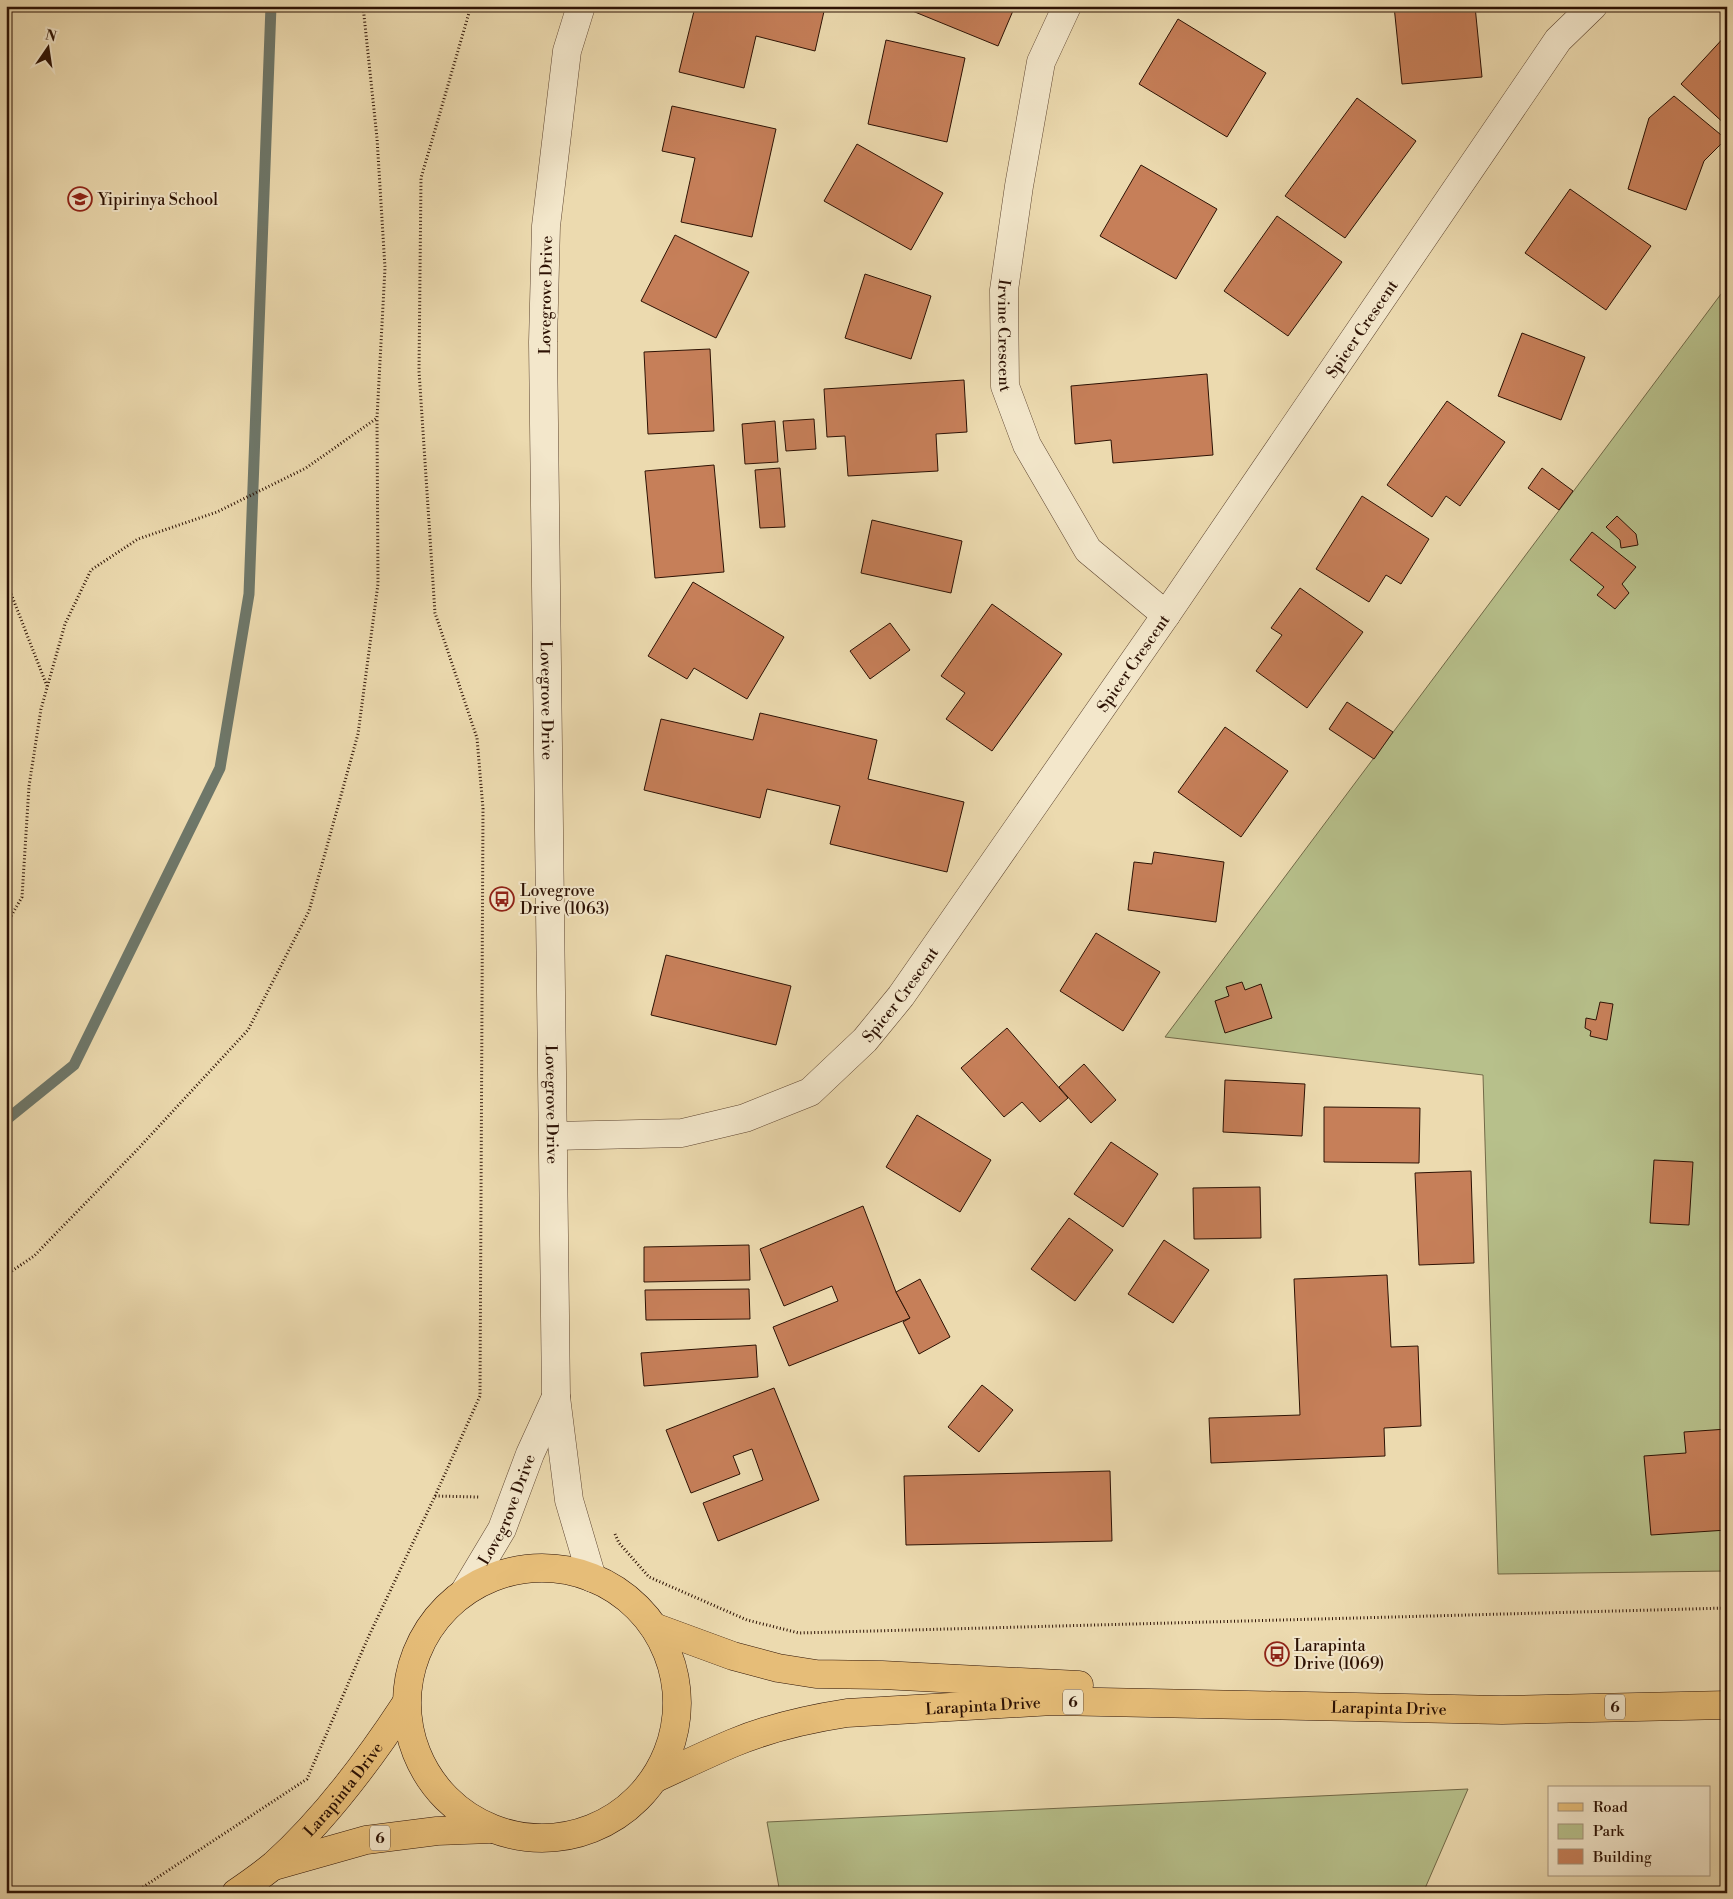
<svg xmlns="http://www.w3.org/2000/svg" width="1733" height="1899" font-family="'Libre Bodoni',serif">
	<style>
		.green { fill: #b7c08b; stroke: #726948 }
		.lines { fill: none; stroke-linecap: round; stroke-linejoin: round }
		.stream { stroke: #6e7769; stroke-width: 11 }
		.building { fill: #c67f59; stroke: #2d1204 }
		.minor-casing { stroke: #5d442f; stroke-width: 29 }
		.major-casing { stroke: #2d1204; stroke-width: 29 }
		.path { stroke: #2d1204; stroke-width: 3; stroke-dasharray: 1 2.5; stroke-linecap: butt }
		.minor { stroke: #f3e7cb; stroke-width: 28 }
		.major { stroke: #e6bd78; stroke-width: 28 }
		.labels { text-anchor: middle; stroke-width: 4; stroke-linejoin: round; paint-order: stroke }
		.shield { fill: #f3e7cb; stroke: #685240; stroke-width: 1 }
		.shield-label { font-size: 15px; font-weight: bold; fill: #2d1204 }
		.poi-label { font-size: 16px; fill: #2d1204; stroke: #f3e7cb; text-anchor: start }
		.street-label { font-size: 16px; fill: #2d1204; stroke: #f3e7cb }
	</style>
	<rect width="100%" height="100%" fill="#ecdaaf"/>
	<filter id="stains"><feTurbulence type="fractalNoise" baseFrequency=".004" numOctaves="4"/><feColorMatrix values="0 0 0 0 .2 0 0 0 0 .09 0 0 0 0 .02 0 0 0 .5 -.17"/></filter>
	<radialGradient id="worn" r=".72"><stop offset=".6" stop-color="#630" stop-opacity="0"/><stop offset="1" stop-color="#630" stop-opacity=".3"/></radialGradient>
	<g class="green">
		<polygon points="1727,286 1727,1571 1498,1574 1483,1075 1165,1037"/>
		<polygon points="1468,1789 1423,1893 780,1893 767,1822"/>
	</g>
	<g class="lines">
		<polyline class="stream" points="6,1120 74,1065 220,768 249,594 271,6"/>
	</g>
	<g class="building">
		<polygon points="715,6 823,6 825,7 815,51 756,36 744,88 679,72 695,7 713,11"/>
		<polygon points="911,6 1015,6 998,46 910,10"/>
		<polygon points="1394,6 1475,6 1482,77 1402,84"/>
		<polygon points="1178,19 1266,73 1227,137 1139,84"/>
		<polygon points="1727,34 1727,126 1681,84"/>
		<polygon points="886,40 965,58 947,142 868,124"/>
		<polygon points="1674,96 1726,139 1704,161 1686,210 1628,189 1649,118"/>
		<polygon points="1357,98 1416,141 1345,238 1285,196"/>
		<polygon points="672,106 776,129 752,237 681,222 695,158 662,151"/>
		<polygon points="857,144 943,193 911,250 824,201"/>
		<polygon points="1141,165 1217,209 1176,279 1100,236"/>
		<polygon points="1570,189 1651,246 1606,310 1525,253"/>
		<polygon points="1277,216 1342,262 1288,336 1224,291"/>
		<polygon points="675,235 749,272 716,338 641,301"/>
		<polygon points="865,274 931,296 911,359 845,338"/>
		<polygon points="1522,333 1585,357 1561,420 1498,396"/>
		<polygon points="710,349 714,431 648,434 644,352"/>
		<polygon points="1207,374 1213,455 1113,463 1111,440 1075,444 1071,386"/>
		<polygon points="964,380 967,432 936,434 938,471 848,476 845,436 827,437 824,389"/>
		<polygon points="1447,401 1505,442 1460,506 1446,496 1432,517 1387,485"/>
		<polygon points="814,419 816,449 786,451 783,421"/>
		<polygon points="775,421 778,462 745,464 742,424"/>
		<polygon points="714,465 724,572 655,578 645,471"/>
		<polygon points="780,468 785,527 760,528 755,470"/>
		<polygon points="1542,468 1573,491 1559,510 1528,488"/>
		<polygon points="1362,496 1429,539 1401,584 1386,575 1369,602 1316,569"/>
		<polygon points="1617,516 1636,534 1638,545 1621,548 1620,540 1606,527"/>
		<polygon points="872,520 962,541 951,593 861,573"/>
		<polygon points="1592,532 1636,567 1622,584 1629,593 1615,609 1597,595 1604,587 1570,560"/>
		<polygon points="693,582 784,637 747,699 694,668 687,679 648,656"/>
		<polygon points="1300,588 1363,632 1307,708 1256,671 1282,635 1271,628"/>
		<polygon points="992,604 1062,654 992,751 946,719 965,693 941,676"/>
		<polygon points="890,623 910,650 870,679 850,651"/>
		<polygon points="1347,702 1393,732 1374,759 1329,729"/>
		<polygon points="760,713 877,740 868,779 964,802 947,872 830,844 840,806 767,789 760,818 644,790 661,719 753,740"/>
		<polygon points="1225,727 1288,771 1241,837 1178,792"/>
		<polygon points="1154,852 1224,862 1216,922 1128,910 1134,862 1152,864"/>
		<polygon points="1096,933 1160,972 1123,1031 1060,991"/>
		<polygon points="666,955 791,986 776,1045 651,1015"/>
		<polygon points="1242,982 1245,990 1261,984 1272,1018 1225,1033 1215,1001 1229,996 1226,987"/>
		<polygon points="1600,1002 1613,1004 1607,1040 1590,1036 1591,1031 1585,1028 1586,1018 1596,1020"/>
		<polygon points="1007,1028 1068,1098 1040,1122 1022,1102 1004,1117 961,1068"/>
		<polygon points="1084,1064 1116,1100 1091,1123 1059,1087"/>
		<polygon points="1225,1080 1305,1084 1302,1136 1223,1132"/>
		<polygon points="1324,1107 1420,1108 1419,1163 1324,1162"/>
		<polygon points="917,1115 991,1160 960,1212 886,1167"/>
		<polygon points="1111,1142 1158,1174 1123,1227 1074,1194"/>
		<polygon points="1654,1160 1693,1162 1689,1225 1650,1223"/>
		<polygon points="1471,1171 1474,1263 1419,1265 1415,1173"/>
		<polygon points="1260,1187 1261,1238 1194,1239 1193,1188"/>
		<polygon points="863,1206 896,1292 910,1318 789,1366 773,1327 838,1301 832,1286 784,1306 760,1249"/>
		<polygon points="1069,1218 1113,1250 1075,1301 1031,1269"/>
		<polygon points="1164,1240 1209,1270 1173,1323 1128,1294"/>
		<polygon points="749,1245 750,1280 644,1282 644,1247"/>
		<polygon points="1387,1275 1391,1347 1418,1346 1421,1426 1384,1428 1385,1456 1211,1463 1209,1418 1300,1415 1294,1279"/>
		<polygon points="920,1279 950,1337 919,1354 903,1322 910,1318 896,1292"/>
		<polygon points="749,1289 750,1319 646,1320 645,1290"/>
		<polygon points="756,1345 758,1377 644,1386 641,1353"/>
		<polygon points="982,1385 1013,1410 979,1452 948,1427"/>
		<polygon points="774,1388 819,1500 718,1541 703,1503 763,1480 752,1449 733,1456 740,1474 691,1493 666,1430"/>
		<polygon points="1727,1429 1727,1530 1651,1535 1644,1456 1686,1453 1684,1432"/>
		<polygon points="1110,1471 1112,1541 906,1545 904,1476"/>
	</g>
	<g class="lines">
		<g class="minor-casing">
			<g id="minor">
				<path id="s1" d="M581,6L567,51L546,226L543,342L556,1397L569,1500L592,1578"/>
				<path id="s2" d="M1067,6L1041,62L1019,186L1004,290L1005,386L1027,445L1088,550L1166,615"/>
				<path id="s3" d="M554,1136L682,1133L745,1118L810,1092L865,1040L901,996L1166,615L1558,40L1593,6"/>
				<path id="s4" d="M465,1591L502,1529L530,1454L556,1397"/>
			</g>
		</g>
		<g class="major-casing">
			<g id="major">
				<circle cx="542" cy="1703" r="135"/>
				<polyline points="654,1627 733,1656 778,1668 816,1674 882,1675 1079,1685"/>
				<path id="s5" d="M656,1778C682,1766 707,1754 733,1743C769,1728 808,1719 847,1713L1053,1701L1502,1710L1727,1705"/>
				<polyline points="274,1866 366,1840 437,1831 491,1829"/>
				<path id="s6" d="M236,1893C249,1884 262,1875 274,1865C325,1819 367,1763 405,1705"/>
			</g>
		</g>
		<g class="path">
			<polyline points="6,581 47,686"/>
			<polyline points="6,925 22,897 29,786 41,709 65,624 91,570 138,539 217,512 306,468 377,418 385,268 377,138 363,6"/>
			<polyline points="6,1275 34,1256 136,1151 248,1030 309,911 358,734 378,584 377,419"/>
			<polyline points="435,1496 480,1396 483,809 477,738 435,613 419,371 421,178 471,6"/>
			<polyline points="615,1534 619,1543 649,1577 747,1620 799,1633 1727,1608"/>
			<polyline points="134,1893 307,1779 367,1640 435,1496 479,1497"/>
		</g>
		<use href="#minor" class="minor"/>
		<use href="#major" class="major"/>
	</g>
	<defs>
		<g id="school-ring" transform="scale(1.25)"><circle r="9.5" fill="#f3e7cb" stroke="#8f2418" stroke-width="1.5"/><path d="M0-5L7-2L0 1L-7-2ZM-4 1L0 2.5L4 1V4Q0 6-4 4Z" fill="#8f2418"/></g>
		<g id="bus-ring" transform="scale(1.25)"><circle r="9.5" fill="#f3e7cb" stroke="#8f2418" stroke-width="1.5"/><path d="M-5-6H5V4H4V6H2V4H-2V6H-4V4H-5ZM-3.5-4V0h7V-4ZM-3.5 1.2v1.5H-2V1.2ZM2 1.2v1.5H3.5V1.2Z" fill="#8f2418"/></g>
	</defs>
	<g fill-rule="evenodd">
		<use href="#school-ring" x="80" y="199"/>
		<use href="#bus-ring" x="502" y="899"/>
		<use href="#bus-ring" x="1277" y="1654"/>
	</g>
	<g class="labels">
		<g class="shield">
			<rect x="1063" y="1689.5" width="20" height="25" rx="4"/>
			<rect x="1605" y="1694.5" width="20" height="25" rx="4"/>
			<rect x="370" y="1825.5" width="20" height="25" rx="4"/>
		</g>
		<g class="shield-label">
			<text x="1073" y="1707">6</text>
			<text x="1615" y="1712">6</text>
			<text x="380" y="1843">6</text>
		</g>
		<g class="poi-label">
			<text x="98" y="205">Yipirinya School</text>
			<text x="520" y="896">Lovegrove<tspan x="520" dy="18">Drive (1063)</tspan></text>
			<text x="1294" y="1651">Larapinta<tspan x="1294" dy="18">Drive (1069)</tspan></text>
		</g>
		<g class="street-label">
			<text transform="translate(545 295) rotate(-89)" y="6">Lovegrove Drive</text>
			<text dy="6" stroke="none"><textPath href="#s3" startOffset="1206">Spicer Crescent</textPath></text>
			<text dy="6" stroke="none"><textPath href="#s2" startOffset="338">Irvine Crescent</textPath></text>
			<text dy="6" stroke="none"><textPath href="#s3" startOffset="801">Spicer Crescent</textPath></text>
			<text dy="6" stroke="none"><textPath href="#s1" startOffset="698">Lovegrove Drive</textPath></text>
			<text dy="6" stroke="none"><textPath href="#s3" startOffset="396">Spicer Crescent</textPath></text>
			<text dy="6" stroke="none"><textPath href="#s1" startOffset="1102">Lovegrove Drive</textPath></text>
			<text dy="6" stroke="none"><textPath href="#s4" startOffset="92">Lovegrove Drive</textPath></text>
			<text dy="6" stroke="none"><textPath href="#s5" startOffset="339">Larapinta Drive</textPath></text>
			<text dy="6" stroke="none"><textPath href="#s5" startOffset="745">Larapinta Drive</textPath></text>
			<text dy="6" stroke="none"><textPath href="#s6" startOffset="150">Larapinta Drive</textPath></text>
		</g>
	</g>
	<rect width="1733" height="1899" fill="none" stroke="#ecdaaf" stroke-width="25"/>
	<rect x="8" y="8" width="1718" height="1884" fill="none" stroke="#2d1204" stroke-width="2.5"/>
	<rect x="12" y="12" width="1708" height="1874" fill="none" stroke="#2d1204"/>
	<rect x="1548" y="1786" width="162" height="90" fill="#f3e7cb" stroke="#a4927b"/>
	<rect x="1558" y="1803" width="25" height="8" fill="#e6bd78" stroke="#a4927b"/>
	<text x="1593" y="1812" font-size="15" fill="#2d1204">Road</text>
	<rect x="1558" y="1824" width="25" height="15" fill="#b7c08b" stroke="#a4927b"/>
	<text x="1593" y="1836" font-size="15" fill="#2d1204">Park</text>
	<rect x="1558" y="1849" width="25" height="15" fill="#c67f59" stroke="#a4927b"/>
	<text x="1593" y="1862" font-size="15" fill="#2d1204">Building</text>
	<g transform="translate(48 48) rotate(13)" stroke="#f3e7cb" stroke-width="4" paint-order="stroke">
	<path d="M0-4L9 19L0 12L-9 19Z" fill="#2d1204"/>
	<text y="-8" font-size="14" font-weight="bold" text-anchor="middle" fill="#2d1204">N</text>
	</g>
	<rect width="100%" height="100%" filter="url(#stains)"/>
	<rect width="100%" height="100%" fill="url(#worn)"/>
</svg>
